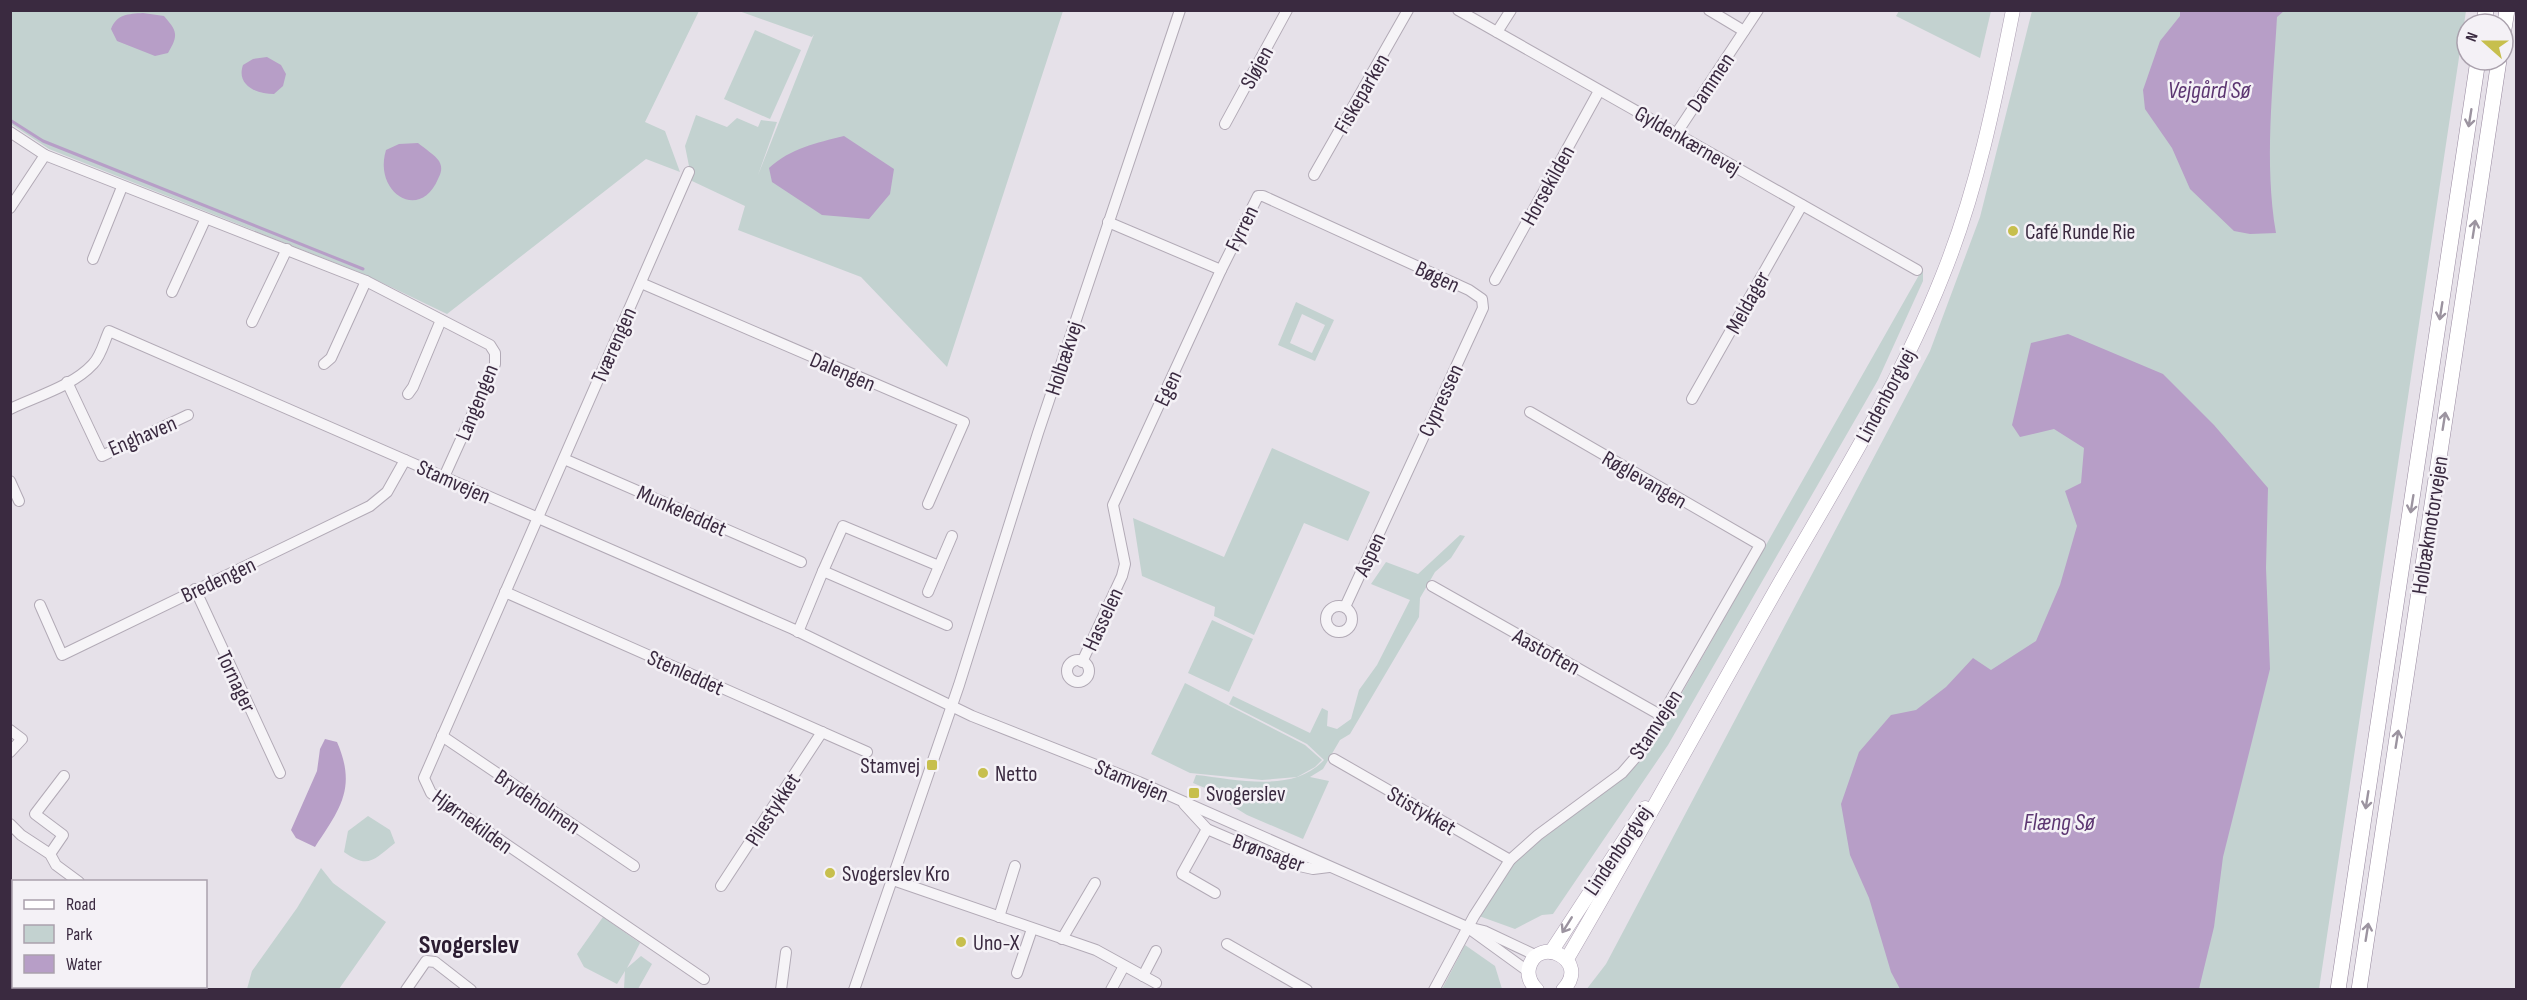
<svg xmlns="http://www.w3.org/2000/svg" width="2527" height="1000" font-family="'Sofia Sans Condensed',sans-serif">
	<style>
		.green { fill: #c3d2d0; fill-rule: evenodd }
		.water { fill: #b79ec7 }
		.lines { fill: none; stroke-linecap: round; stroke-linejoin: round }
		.stream { stroke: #b79ec7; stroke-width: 3 }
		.minor-casing { stroke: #b2aab6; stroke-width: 12 }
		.major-casing { stroke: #aea1b4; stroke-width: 15 }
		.highway-casing { stroke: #98899f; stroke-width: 16 }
		.minor { stroke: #f6f4f7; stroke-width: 10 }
		.major { stroke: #fff; stroke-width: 14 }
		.highway { stroke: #fff; stroke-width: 15 }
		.oneway { stroke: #9c94a0 }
		.poi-dot { fill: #c7bf4d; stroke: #f4f1f6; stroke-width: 2 }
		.labels { text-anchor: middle; stroke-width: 5; stroke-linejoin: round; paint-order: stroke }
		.street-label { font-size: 22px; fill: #3a2a40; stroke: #f4f1f6 }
		.poi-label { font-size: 22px; fill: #3a2a40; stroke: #f4f1f6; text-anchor: start }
		.water-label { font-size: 24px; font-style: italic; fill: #5c3671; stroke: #f4f1f6 }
		.quarter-label { font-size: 26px; font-weight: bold; fill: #2b1c31; stroke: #f4f1f6 }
	</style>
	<rect width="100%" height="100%" fill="#e6e1e9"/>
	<g class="green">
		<polygon points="10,11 699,11 645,122 665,131 680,172 646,159 447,314 366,275 49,149 11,124"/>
		<polygon points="739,11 1063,11 947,367 861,277 738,230 745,206 692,181 685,146 696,115 727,127 737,118 758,127 761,120 777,122 758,175 814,34 812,37"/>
		<polygon points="1899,11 1991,11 1980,58 1896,16"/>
		<polygon points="2032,11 2466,11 2319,989 1586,990 1606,964 1930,351 1980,217"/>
		<polygon points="755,30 801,50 770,119 724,99"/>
		<polygon points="1923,268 1923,281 1878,380 1668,745 1553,914 1542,915 1515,929 1479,916 1499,884 1522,854 1626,776 1648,753"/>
		<path d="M1296,302L1334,320L1315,361L1278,345ZM1302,314L1325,325L1312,353L1290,343Z"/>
		<polygon points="1272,448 1370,492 1348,541 1304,523 1254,635 1214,616 1215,607 1142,576 1133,518 1224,557"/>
		<path d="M1460,535L1465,536L1451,558L1435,572L1420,598L1419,617L1350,734L1340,740L1323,769L1310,777L1329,781L1303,839L1247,815L1221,799L1222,795L1193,783L1196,775C1237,779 1292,794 1324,760L1307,744L1229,704L1233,696L1310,733L1322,708L1328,711L1327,726L1337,729L1351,719L1359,690L1377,665L1410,600L1371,584L1386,562L1418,574Z"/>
		<polygon points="1212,620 1253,639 1229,692 1188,673"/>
		<polygon points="1185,683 1305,745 1322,760 1315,767 1297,777 1262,780 1190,773 1151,754"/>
		<path d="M368,816L390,830L395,843C374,859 369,870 344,852L348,831Z"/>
		<polygon points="321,868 333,883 386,922 339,989 247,989 252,971 297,908"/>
		<polygon points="603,917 640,943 627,968 641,956 652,964 638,989 624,988 625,971 617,984 584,967 577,954"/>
		<polygon points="1465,945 1495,966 1502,989 1442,989"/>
	</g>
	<g class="water">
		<path d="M2180,11H2284L2277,17C2273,88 2264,162 2276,233L2250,234L2234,231L2190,189L2172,148L2145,109L2143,90L2160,41L2180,16Z"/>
		<path d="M143,13L164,16C177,31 179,35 168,53L155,56L117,41L111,29C117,14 128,14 143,13Z"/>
		<path d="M267,57L281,65L286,74L283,86L274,94C256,94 236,85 243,65L253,59Z"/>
		<path d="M844,136L894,169L890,194L869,219L822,215L772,182L769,168C791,148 816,143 844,136Z"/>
		<path d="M418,143C424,148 435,155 439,161C443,168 441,173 438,179C420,222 373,193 386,150L399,144Z"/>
		<polygon points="2068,334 2163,374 2214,425 2268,488 2266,568 2270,669 2223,857 2214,927 2199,989 1900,989 1891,972 1869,898 1850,855 1841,804 1859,752 1891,715 1916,710 1946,687 1973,658 1991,670 2036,641 2060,585 2077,526 2065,491 2081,483 2084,448 2054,429 2020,437 2012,425 2031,343"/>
		<path d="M325,739L337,742C357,788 340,809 315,847L296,838L291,830L317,771L320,749Z"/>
	</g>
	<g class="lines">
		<polyline class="stream" points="10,120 43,141 363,269"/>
		<g class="minor-casing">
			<g id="minor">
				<polyline points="1458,10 1917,270"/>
				<polyline points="1709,10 1744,31"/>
				<polyline points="1497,32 1511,10"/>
				<polyline points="1225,124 1287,10"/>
				<polyline points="10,132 45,155 366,281 490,345 495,353 495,364 444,477"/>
				<polyline points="1676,134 1758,10"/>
				<polyline points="689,172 424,778 431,793 704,979"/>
				<polyline points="1314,175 1408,10"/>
				<polyline points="10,208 45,155"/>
				<polyline points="1108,222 1221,270"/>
				<polyline points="93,259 122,187"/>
				<polyline points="1495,280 1599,91"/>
				<polyline points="641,283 964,422 928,504"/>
				<polyline points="172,292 205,220"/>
				<polyline points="252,322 287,249"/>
				<polyline points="324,364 331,358 366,281"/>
				<polyline points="67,382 102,456 188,415"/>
				<polyline points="408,394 413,387 441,320"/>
				<polyline points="1692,399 1802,205"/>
				<path d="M10,409C37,396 73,386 93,364C101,356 104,342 109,331L793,629L972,716L1139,782L1467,927L1484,931L1537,956"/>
				<polyline points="564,459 801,562"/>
				<polyline points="10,481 19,501"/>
				<polyline points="823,571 843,526 939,566"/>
				<polyline points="1432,586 1662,716"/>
				<polyline points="195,589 280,773"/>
				<polyline points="505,592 867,752"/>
				<polyline points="928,592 952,536"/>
				<polyline points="40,605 62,655 370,506 387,492 405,460"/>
				<circle cx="1339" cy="619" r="13"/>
				<polyline points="798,632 823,571 947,625"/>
				<circle cx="1078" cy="671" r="11"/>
				<polyline points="1082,662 1122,576 1125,564 1113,505 1221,270 1258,196 1263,196 1469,290 1482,299 1483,308 1345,607"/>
				<polyline points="10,730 22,739 10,752"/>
				<polyline points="442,736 634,866"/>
				<polyline points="1334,759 1510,860"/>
				<polyline points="1184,804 1207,829 1286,863 1313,869 1329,867"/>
				<polyline points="10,824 21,835 50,854 56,865 79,882"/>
				<polyline points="1207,829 1182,874 1215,893"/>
				<polyline points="50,854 63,835 35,814 64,776"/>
				<polyline points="893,880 1096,950 1156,983"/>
				<polyline points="721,886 822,732"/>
				<polyline points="999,917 1015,866"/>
				<polyline points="1471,930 1529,972"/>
				<polyline points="1062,939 1095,883"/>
				<polyline points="1227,944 1307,990"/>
				<polyline points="1017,973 1032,929"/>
				<polyline points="1143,976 1156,951"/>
				<polyline points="150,990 152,986"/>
				<polyline points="406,990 426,961 435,962 471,990"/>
				<polyline points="781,990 786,952"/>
				<polyline points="854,990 959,685 1038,433 1180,10"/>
				<polyline points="1111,990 1124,966"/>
				<polyline points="1434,990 1474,916 1510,860 1538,835 1622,773 1642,750 1760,545 1530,412"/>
			</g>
		</g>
		<g class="major-casing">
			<g id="major">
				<polyline points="1551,952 1645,808"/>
				<path d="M1567,959C1640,834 1709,707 1781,581C1838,482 1900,383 1942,277C1977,191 1995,101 2013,10"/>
				<path d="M1537,990C1531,984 1527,977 1529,968C1537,934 1592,960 1563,990"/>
			</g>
		</g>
		<g class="highway-casing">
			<g id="highway">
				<polyline points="2484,24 2486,10"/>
				<polyline points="2503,35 2507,10"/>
				<polyline points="2338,990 2478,60"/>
				<polyline points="2359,990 2499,60"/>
			</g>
		</g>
		<use href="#minor" class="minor"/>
		<use href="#major" class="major"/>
		<use href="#highway" class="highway"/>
	</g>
	<defs><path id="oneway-shaft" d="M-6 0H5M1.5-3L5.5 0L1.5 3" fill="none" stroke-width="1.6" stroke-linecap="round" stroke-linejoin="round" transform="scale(1.5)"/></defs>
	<g class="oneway">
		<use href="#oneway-shaft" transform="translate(2470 118) rotate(99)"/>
		<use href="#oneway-shaft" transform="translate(2474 229) rotate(-81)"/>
		<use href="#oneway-shaft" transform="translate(2441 311) rotate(99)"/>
		<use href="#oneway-shaft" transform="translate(2444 421) rotate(-81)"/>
		<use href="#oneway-shaft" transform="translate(2412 504) rotate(99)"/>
		<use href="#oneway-shaft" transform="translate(2397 739) rotate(-81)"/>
		<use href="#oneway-shaft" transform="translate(2367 800) rotate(99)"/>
		<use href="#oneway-shaft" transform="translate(1567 925) rotate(122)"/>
		<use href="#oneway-shaft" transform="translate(2367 932) rotate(-81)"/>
	</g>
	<g class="poi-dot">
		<circle cx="2013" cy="231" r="6"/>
		<rect x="926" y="759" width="12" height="12" rx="3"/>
		<circle cx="983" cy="773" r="6"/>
		<rect x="1188" y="787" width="12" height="12" rx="3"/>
		<circle cx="830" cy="873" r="6"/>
		<circle cx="961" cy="942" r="6"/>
	</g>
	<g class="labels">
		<g class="street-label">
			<text transform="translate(1256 67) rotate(-61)" y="8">Sløjen</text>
			<text transform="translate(1710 82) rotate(-56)" y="8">Dammen</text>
			<text transform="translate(1361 93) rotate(-60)" y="8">Fiskeparken</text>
			<text transform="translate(1688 140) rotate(30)" y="8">Gyldenkærnevej</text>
			<text transform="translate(1547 185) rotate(-61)" y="8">Horsekilden</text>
			<text transform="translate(1241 228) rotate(-64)" y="8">Fyrren</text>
			<text transform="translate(1438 276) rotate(25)" y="8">Bøgen</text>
			<text transform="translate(1747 302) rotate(-61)" y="8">Meldager</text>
			<text transform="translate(613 345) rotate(-66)" y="8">Tværengen</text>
			<text transform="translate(1063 358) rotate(-72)" y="8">Holbækvej</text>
			<text transform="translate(843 371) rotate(23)" y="8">Dalengen</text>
			<text transform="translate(1167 388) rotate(-65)" y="8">Egen</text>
			<text transform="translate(1885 395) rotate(-62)" y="8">Lindenborgvej</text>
			<text transform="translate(1440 400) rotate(-65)" y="8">Cypressen</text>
			<text transform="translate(476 402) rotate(-68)" y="8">Langengen</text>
			<text transform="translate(142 435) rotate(-23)" y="8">Enghaven</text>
			<text transform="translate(1645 479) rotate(30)" y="8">Røglevangen</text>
			<text transform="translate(454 481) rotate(24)" y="8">Stamvejen</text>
			<text transform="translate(682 510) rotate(24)" y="8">Munkeleddet</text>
			<text transform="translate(2429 525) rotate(-81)" y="8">Holbækmotorvejen</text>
			<text transform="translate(1369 554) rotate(-65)" y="8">Aspen</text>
			<text transform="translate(218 579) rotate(-25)" y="8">Bredengen</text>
			<text transform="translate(1102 619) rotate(-65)" y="8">Hasselen</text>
			<text transform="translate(1547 651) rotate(29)" y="8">Aastoften</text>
			<text transform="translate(686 672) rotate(24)" y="8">Stenleddet</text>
			<text transform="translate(237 681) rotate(65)" y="8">Tornager</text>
			<text transform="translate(1655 724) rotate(-57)" y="8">Stamvejen</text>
			<text transform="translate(1132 780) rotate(23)" y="8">Stamvejen</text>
			<text transform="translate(538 801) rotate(34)" y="8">Brydeholmen</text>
			<text transform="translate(772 809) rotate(-57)" y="8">Pilestykket</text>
			<text transform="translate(1422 810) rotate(30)" y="8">Stistykket</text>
			<text transform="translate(473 821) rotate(36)" y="8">Hjørnekilden</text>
			<text transform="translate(1617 850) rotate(-56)" y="8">Lindenborgvej</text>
			<text transform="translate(1269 852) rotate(20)" y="8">Brønsager</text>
		</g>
		<g class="poi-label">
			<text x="2025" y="239">Café Runde Rie</text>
			<text x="920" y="773" text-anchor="end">Stamvej</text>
			<text x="995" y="781">Netto</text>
			<text x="1206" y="801">Svogerslev</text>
			<text x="842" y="881">Svogerslev Kro</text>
			<text x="973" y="950">Uno-X</text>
		</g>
		<g class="water-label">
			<text x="2209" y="98">Vejgård Sø</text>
			<text x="2059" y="830">Flæng Sø</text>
		</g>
		<g class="quarter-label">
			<text x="469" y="953">Svogerslev</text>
		</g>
	</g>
	<rect width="2527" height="1000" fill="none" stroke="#3a2a40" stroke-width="24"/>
	<rect x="12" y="880" width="195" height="108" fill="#f4f1f6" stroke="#aaa1ad" stroke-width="1.5"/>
	<rect x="24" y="900" width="30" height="9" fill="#ffffff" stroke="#aaa1ad" stroke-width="1.5"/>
	<text x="66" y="910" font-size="18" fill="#3a2a40">Road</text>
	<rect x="24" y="925" width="30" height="18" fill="#c3d2d0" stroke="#aaa1ad" stroke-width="1.5"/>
	<text x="66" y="940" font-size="18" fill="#3a2a40">Park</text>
	<rect x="24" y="955" width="30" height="18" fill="#b79ec7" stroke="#aaa1ad" stroke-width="1.5"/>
	<text x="66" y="970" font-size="18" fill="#3a2a40">Water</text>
	<g transform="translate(2485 42) rotate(291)"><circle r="28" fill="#f4f1f6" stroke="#aaa1ad" stroke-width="1.5"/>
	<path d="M0-4.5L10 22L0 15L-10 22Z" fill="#c7bf4d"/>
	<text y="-9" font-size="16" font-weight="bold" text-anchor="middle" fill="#3a2a40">N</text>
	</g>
</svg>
